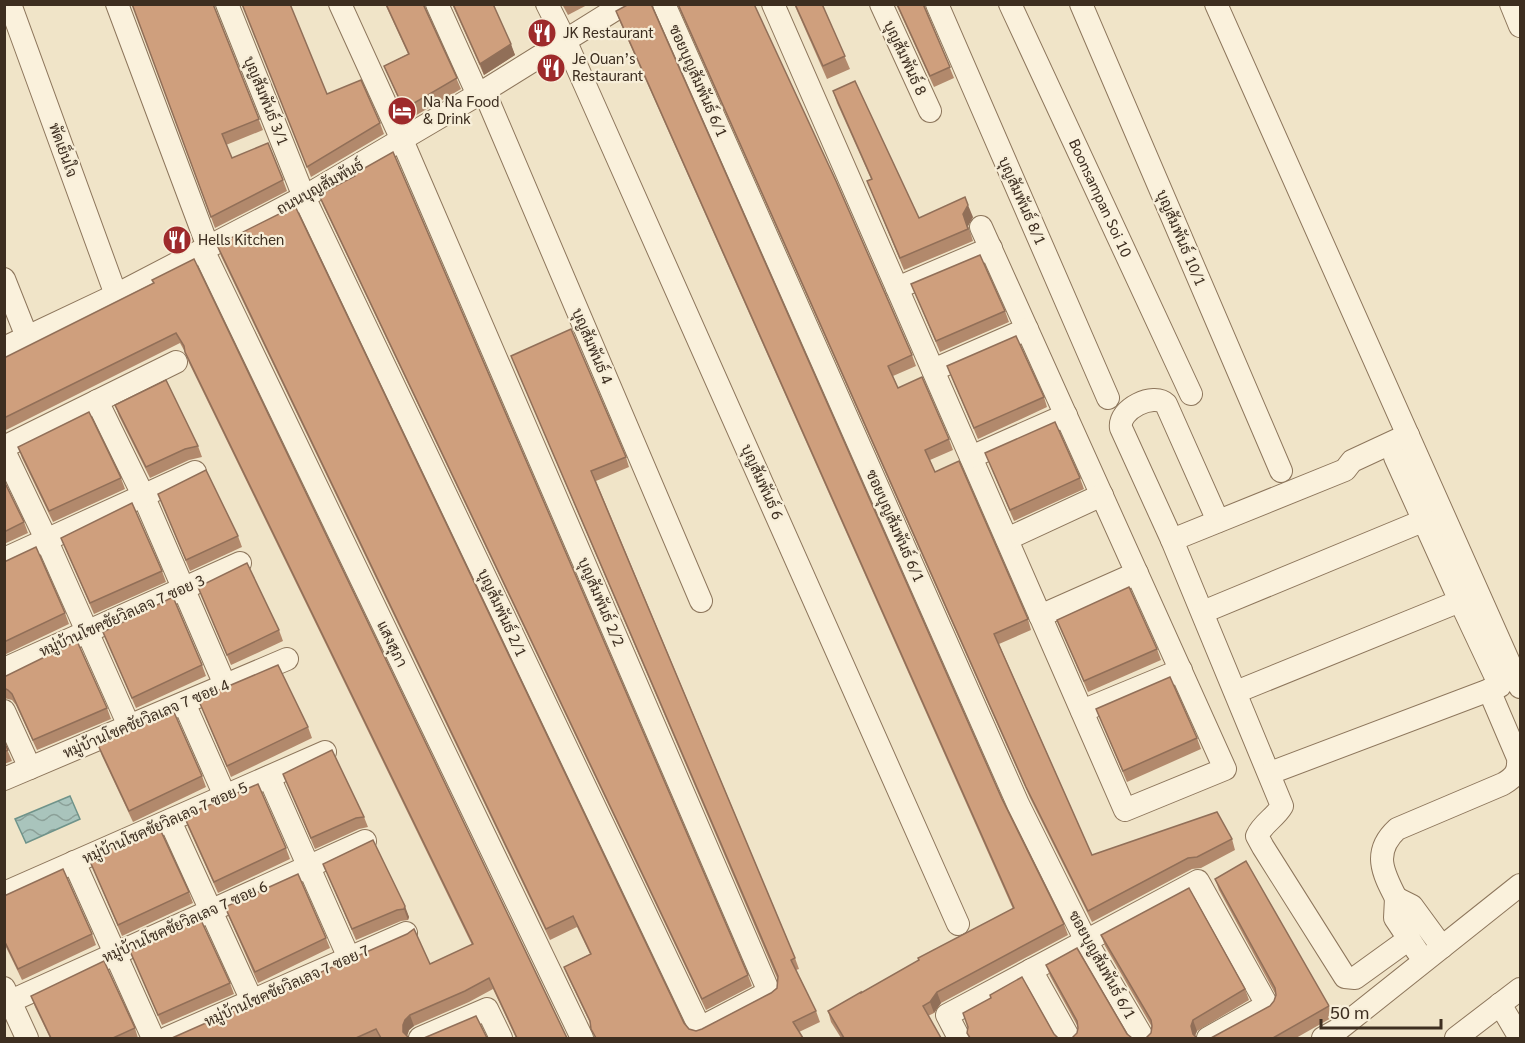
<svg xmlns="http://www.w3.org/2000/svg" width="1525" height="1043" font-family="Georgia,Sarabun,serif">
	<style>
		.water { fill: url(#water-waves); stroke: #6f938a; stroke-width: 1.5 }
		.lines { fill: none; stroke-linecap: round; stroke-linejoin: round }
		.minor-casing { stroke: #8d765c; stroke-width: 24 }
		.minor { stroke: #faf1dc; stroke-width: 22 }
		.wall { fill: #b2896c }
		.shaded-wall { fill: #916f58 }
		.building { fill: #cf9f7d; stroke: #916f58; stroke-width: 1.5 }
		.labels { text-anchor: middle; stroke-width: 4.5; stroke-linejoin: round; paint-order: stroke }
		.poi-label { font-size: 15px; fill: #3d2e20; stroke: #f7eed8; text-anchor: start }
		.street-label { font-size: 15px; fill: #3d2e20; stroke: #f7eed8 }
	</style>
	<defs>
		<pattern id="water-waves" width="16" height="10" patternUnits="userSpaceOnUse" patternTransform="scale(1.5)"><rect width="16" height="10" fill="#a9c4bc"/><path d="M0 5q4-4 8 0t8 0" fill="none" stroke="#8ba098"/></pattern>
	</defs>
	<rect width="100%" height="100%" fill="#f0e4c8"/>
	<polygon class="water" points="70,796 80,819 26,843 15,819"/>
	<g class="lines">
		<g class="minor-casing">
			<g id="minor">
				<polyline points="10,4 116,295"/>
				<polyline points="117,4 208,247"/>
				<polyline points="227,4 304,197 700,1028 769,992 402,140 340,4"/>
				<polyline points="437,4 478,95"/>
				<polyline points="547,4 565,40 958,924"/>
				<polyline points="664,4 1018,804 1086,941 1143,1038"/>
				<polyline points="773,4 1125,810 1225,769 981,227"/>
				<polyline points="881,4 930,111"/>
				<polyline points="937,4 1108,398"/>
				<path id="s1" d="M1010,4L1191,394"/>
				<polyline points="1081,4 1281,471"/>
				<polyline points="1216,4 1520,687"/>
				<polyline points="1511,4 1520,26"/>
				<polyline points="484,91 701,601"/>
				<polyline points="203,250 582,1038"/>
				<polyline points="4,279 27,337"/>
				<polyline points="897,288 991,248"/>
				<polyline points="4,348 116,295 304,197 484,91 624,4"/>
				<polyline points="933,370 1027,329"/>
				<polyline points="97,401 143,495 225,685"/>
				<path d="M1408,435L1352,461L1345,470L1172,540L1282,806C1275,818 1263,823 1257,836L1263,847L1345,977L1355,978L1409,939"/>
				<polyline points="4,447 176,362"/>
				<polyline points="4,451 46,539 129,726"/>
				<polyline points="971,457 1066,415"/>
				<polyline points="1007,539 1102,495"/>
				<path d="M1172,540L1121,428C1118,409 1154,392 1166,404L1218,521"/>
				<polyline points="4,559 195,472"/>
				<polyline points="1203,612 1425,520"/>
				<polyline points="1040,616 1137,573"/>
				<polyline points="4,669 240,563"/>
				<polyline points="1236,692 1460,601 1395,457"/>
				<polyline points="184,703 225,796"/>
				<polyline points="4,711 30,768"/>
				<polyline points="1082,711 1181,670"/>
				<polyline points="1270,773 1500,686 1460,601"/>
				<polyline points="269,777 349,958"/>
				<polyline points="4,779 287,659"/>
				<polyline points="170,821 252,1001"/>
				<polyline points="74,862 153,1038"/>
				<polyline points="4,893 325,752"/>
				<path d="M1396,898C1383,873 1372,852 1397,829L1503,784C1515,777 1519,772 1518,758L1489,690"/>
				<polyline points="1417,951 1395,918 1396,898 1412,906 1442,947"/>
				<polyline points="1031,970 1069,1038"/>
				<polyline points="4,988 27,1038"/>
				<polyline points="4,1004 365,841"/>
				<polyline points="1500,1004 1520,1038"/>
				<polyline points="167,1038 406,933"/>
				<polyline points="420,1038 487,1009 501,1038"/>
				<polyline points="959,1038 947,1015 1198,881 1267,1005 1208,1038"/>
				<polyline points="1323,1038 1339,1029 1520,885"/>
				<polyline points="1456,1038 1520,989"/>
			</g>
		</g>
		<use href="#minor" class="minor"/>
	</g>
	<g class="wall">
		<polygon points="132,4 214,4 214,8 263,130 226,145 232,158 283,180 287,191 215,228"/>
		<polygon points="242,4 327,94 380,123 384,134 311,177"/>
		<polygon points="385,4 424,4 461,89 408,120 384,66 408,54"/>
		<polygon points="452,4 493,4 515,55 484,75"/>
		<polygon points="562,4 589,4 568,15"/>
		<polygon points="677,4 754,4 912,355 916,366 893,376 898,388 949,439 953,450 930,460 935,472 1028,619 1031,630 999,644 1092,855 1232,839 1235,850 1201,868 1192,869 1092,922 1030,798"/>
		<polygon points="794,4 822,4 850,69 827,79"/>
		<polygon points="896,4 924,4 954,78 934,87"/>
		<polygon points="616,11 1064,924 1068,935 941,1003 934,1013 928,1016 941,1038 841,1038 831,1022 828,1011 1013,909 620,22"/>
		<polygon points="833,91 919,218 973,217 968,226 973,241 904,270 867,181 871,179 837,103"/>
		<polygon points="319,195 748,975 752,986 706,1010 323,205"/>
		<polygon points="217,245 684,1023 689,1029 696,1031 702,1029 771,993 777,988 777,978 511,356 626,457 629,467 596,481 795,958 799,969 796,970 816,1011 820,1022 799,1032 803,1038 595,1038 591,1025 568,977 564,967 590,954 577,927 550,940 221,256"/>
		<polygon points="153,283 567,1038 516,1038 493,989 469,1002 414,1026 409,1030 407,1036 409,1038 172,1038 430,964 472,945 189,363 185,352 180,343 4,431 4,358"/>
		<polygon points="911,284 1005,311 1009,322 940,352"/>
		<polygon points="947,366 1044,397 1047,407 978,439"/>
		<polygon points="115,405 198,446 202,457 189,460 150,478 119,416"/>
		<polygon points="18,447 121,478 125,489 53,522 22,458"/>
		<polygon points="985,453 1080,478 1084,489 1014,521"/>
		<polygon points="4,481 24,522 28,533 4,544"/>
		<polygon points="158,494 238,536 242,547 190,571"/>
		<polygon points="61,538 162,571 166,582 94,614"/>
		<polygon points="4,562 65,613 69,624 4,655"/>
		<polygon points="198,587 279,630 283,641 231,665"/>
		<polygon points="1057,620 1157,649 1161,660 1088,692"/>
		<polygon points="103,632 202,665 206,676 136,708"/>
		<polygon points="4,677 107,708 111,719 37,750 16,705 12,700 4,698"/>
		<polygon points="198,699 308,727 312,738 231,777"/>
		<polygon points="1096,709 1197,738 1201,749 1127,782"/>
		<polygon points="4,742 12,761 4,764"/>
		<polygon points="98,745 202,776 206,787 133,822 102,756"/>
		<polygon points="283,774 364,817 368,827 359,829 315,849"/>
		<polygon points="184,816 286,848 290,859 218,893 188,827"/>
		<polygon points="373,840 409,917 408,920 401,921 356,940 323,864"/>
		<polygon points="89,859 189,892 193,903 122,936"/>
		<polygon points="1215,879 1329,1006 1333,1017 1296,1038 1211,1038 1270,1006 1274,1001 1276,995 1219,890"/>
		<polygon points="4,896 92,934 96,945 22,980 4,943"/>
		<polygon points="225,907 326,938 330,948 258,983 229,917"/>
		<polygon points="1101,935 1245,989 1249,1000 1197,1031 1195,1036 1151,1033 1152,1027 1105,946"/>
		<polygon points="130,951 230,983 234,994 162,1025"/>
		<polygon points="1046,965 1127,1034 1077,1033 1078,1027 1050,976"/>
		<polygon points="31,996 135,1028 138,1038 50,1038 35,1007"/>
	</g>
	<g class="shaded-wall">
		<polygon points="511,44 515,55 484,75 480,64"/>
		<polygon points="968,205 973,217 968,226 973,241 963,214"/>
		<polygon points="405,906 409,917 408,920 404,909"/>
		<polygon points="937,992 941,1003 934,1013 930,1002"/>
		<polygon points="410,1015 414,1026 409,1030 407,1036 403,1032 403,1025 405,1020"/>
		<polygon points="1193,1020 1197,1031 1194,1038 1191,1026"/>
	</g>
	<g class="building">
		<polygon points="132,4 213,4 259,119 222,134 232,158 268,143 283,180 211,217"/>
		<polygon points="242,4 290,4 327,94 361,80 380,123 307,167"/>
		<polygon points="386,4 423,4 457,78 404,109 384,66 409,54"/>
		<polygon points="453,4 493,4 511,44 480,64"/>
		<polygon points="629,4 651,4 1002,799 1064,924 937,992 930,1002 923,1006 941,1038 844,1038 828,1011 861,992 861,993 919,960 918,958 1014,908 616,11"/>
		<polygon points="678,4 754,4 836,181 912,355 888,366 898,388 922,377 949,439 925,450 935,472 959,461 1028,619 994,634 1092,855 1217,812 1232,839 1197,857 1188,858 1088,911 1026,787"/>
		<polygon points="795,4 822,4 845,56 823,66"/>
		<polygon points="897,4 923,4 950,67 930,76"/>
		<polygon points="855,81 919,218 965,197 968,205 963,214 968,229 900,258 867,181 872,179 833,91"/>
		<polygon points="393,152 748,975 702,999 319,195 355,176 354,174"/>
		<polygon points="295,206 684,1023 689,1029 696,1031 702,1029 771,993 777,988 778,976 511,356 571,329 626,457 591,471 795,958 791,960 816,1011 793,1022 803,1038 596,1038 591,1029 590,1021 564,967 591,954 573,916 546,929 217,245"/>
		<polygon points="980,255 1005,311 936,341 911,284"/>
		<polygon points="194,259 567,1038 517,1038 489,978 465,991 410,1015 405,1020 403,1025 403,1032 409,1038 381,1038 376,1029 356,1038 172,1038 407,934 414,929 430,964 473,944 185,352 184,346 176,333 4,418 4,358 154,283 152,280"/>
		<polygon points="1016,336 1044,397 974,428 947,366"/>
		<polygon points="166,380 198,446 185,449 146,467 115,405"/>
		<polygon points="89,412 121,478 49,511 18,447"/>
		<polygon points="1055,422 1080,478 1010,510 985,453"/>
		<polygon points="206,470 238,536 186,560 158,494"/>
		<polygon points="4,481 24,522 4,532"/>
		<polygon points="132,503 162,571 90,603 61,538"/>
		<polygon points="36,547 65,613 4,642 4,562"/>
		<polygon points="247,563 279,630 227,655 198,587"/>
		<polygon points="1129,587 1157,649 1084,681 1057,620"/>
		<polygon points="173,597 202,665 132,698 103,632"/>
		<polygon points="77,641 107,708 33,740 12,694 8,690 4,688 4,677"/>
		<polygon points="278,665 308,727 227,766 198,699"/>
		<polygon points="1170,677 1197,738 1123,771 1096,709"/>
		<polygon points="173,710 202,776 129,811 98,745"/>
		<polygon points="4,742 8,750 4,752"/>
		<polygon points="332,750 364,817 356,818 311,838 283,774"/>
		<polygon points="258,784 286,848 214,882 184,816"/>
		<polygon points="159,827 189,892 118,925 89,859"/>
		<polygon points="373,840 405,906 404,909 397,910 352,929 323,864"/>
		<polygon points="1246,861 1329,1006 1273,1038 1211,1038 1270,1006 1274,1001 1276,995 1275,988 1215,879"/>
		<polygon points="63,869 92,934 18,969 4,940 4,896"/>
		<polygon points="298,874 326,938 255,972 225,907"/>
		<polygon points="1189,888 1245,989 1193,1020 1191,1026 1193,1034 1197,1038 1146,1038 1151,1033 1152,1026 1151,1020 1101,935"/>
		<polygon points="200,918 230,983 158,1015 130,951"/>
		<polygon points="1077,948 1127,1034 1132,1038 1072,1038 1077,1033 1078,1028 1077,1021 1046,965"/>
		<polygon points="104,961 135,1028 113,1038 51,1038 31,996"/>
		<polygon points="1022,977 1054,1034 1058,1038 970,1038 967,1033 968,1027 963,1013 991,998 990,995"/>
		<polygon points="476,1016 487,1038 424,1038"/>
	</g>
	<defs>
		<g id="restaurant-disc" transform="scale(1.5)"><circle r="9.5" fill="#9e2a2b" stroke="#f7eed8"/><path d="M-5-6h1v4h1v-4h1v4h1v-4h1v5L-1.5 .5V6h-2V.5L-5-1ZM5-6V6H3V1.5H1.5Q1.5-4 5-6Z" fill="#fff"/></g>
		<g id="hotel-disc" transform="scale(1.5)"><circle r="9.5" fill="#9e2a2b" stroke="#f7eed8"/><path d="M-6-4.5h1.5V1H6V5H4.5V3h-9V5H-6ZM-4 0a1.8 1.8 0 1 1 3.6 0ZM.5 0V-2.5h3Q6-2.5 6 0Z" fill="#fff"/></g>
	</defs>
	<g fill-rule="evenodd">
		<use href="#restaurant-disc" x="542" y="33"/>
		<use href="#restaurant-disc" x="551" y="68"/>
		<use href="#hotel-disc" x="402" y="111"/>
		<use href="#restaurant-disc" x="177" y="240"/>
	</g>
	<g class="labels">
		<g class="poi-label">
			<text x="563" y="38">JK Restaurant</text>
			<text x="572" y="64">Je Ouan’s<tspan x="572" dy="17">Restaurant</tspan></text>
			<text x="423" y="107">Na Na Food<tspan x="423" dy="17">&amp; Drink</tspan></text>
			<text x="198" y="245">Hells Kitchen</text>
		</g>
		<g class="street-label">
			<text transform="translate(905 58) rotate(65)" y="5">บุญสัมพันธ์ 8</text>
			<text transform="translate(698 81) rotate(66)" y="5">ซอยบุญสัมพันธ์ 6/1</text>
			<text transform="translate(266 101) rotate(68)" y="5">บุญสัมพันธ์ 3/1</text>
			<text transform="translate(63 150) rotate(70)" y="5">พัดเย็นใจ</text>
			<text transform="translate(320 187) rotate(-29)" y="5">ถนนบุญสัมพันธ์</text>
			<text dy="5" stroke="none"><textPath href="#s1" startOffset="214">Boonsampan Soi 10</textPath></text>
			<text transform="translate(1022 201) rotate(66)" y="5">บุญสัมพันธ์ 8/1</text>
			<text transform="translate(1181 238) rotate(67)" y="5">บุญสัมพันธ์ 10/1</text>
			<text transform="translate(592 346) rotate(67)" y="5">บุญสัมพันธ์ 4</text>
			<text transform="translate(762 482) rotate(66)" y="5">บุญสัมพันธ์ 6</text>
			<text transform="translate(895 526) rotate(66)" y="5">ซอยบุญสัมพันธ์ 6/1</text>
			<text transform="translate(601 602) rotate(67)" y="5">บุญสัมพันธ์ 2/2</text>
			<text transform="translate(502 613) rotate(65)" y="5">บุญสัมพันธ์ 2/1</text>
			<text transform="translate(122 616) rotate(-24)" y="5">หมู่บ้านโชคชัยวิลเลจ 7 ซอย 3</text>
			<text transform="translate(392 644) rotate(64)" y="5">แสงสุภา</text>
			<text transform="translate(146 719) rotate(-23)" y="5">หมู่บ้านโชคชัยวิลเลจ 7 ซอย 4</text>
			<text transform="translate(165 823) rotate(-24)" y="5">หมู่บ้านโชคชัยวิลเลจ 7 ซอย 5</text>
			<text transform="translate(185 922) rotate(-24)" y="5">หมู่บ้านโชคชัยวิลเลจ 7 ซอย 6</text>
			<text transform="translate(1102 965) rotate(61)" y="5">ซอยบุญสัมพันธ์ 6/1</text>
			<text transform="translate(287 986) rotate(-24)" y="5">หมู่บ้านโชคชัยวิลเลจ 7 ซอย 7</text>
		</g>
	</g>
	<rect width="1525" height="1043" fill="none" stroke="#3d2e20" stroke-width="12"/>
	<path d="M1321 1019v9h120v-9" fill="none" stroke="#3d2e20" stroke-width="3"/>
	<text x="1330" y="1019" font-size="18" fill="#3d2e20" stroke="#f7eed8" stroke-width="4.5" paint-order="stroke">50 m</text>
</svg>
